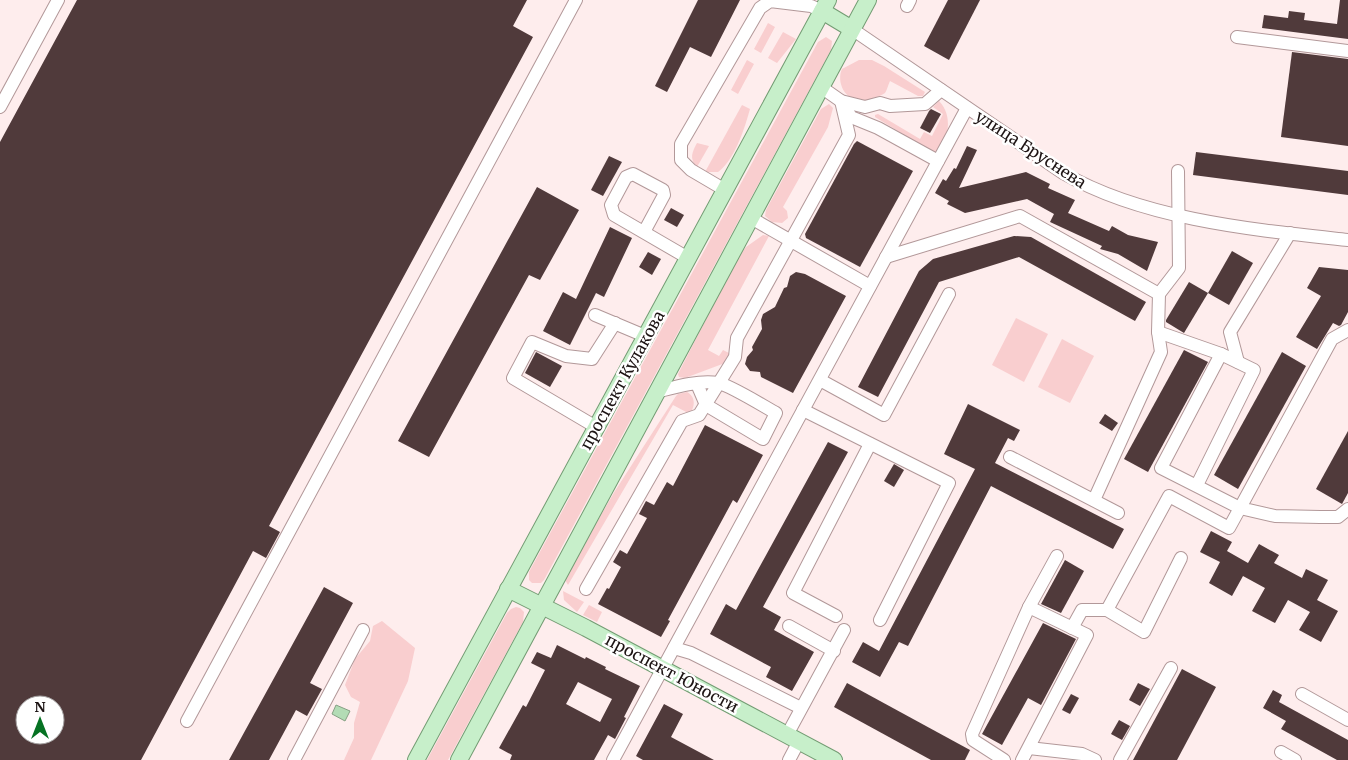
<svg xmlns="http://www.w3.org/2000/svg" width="1348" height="760" font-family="Merriweather,serif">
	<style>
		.green { fill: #f9cecf }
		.water { fill: #b3dcb5; stroke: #86a084 }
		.building { fill: #503a3b; fill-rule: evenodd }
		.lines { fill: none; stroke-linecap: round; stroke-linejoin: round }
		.minor-casing { stroke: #b29899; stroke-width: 14 }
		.major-casing { stroke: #739c73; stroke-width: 18 }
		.minor { stroke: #fff; stroke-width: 12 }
		.major { stroke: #c7efca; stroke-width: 16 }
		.labels { text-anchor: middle; stroke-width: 5; stroke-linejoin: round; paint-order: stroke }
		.street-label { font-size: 16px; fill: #1c1313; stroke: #fff }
	</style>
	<rect width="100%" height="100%" fill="#feeded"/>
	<g class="green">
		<polygon points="768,23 775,27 761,53 754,49"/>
		<polygon points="783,32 796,39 777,63 768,58"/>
		<polygon points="826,37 832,41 831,50 544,580 541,583 532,583 529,580 529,572 818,42"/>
		<polygon points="747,60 754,64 738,94 731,90"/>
		<path d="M859,60H872L884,66L925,92L923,96H918L890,81C888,85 887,90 885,93C882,95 877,97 873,98C870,99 865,101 862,101C845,101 836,82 842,69Z"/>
		<path d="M939,101C953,115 950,141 934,153L875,117V115L878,114L920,139L924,132L932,136L943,114L933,107Z"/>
		<polygon points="829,104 833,108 828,127 783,207 787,211 788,218 782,223 772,222 765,216 766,210 821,109"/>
		<path d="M742,105L750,109C744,130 735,159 718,172H705Z"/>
		<path d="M697,143L709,146L697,167C689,159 692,152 697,143Z"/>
		<polygon points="763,235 769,236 708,350 719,356 723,350 729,353 729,355 725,363 685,378 679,377 678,374 739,255 746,247"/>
		<polygon points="1016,318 1048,334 1024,382 992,365"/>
		<polygon points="1062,339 1094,356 1070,403 1038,387"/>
		<path d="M687,392C696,397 695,406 690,414L673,405L568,585L564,578L615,491L676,396L678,394Z"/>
		<polygon points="563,591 584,602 577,612 564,600"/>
		<polygon points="589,605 602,612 597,622 583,615"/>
		<polygon points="516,607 520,608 524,612 523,622 448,760 427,760 507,613 511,609"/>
		<polygon points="382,621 415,648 408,681 371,760 344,760 354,738 354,723 360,702 351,697 345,685 355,659 370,641 373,626"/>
	</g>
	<polygon class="water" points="336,705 350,711 345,721 332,714"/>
	<g class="building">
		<path d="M77,0H527L513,26L533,37L269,526L280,532L266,558L253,551L141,760H0V142ZM25,705H55V735H25Z"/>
		<polygon points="698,0 740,0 711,57 690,47 667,92 655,86"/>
		<polygon points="948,0 980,0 949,60 924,46"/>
		<polygon points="1340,0 1348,0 1348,39 1262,28 1264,15 1288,18 1289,11 1305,13 1304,20 1337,24"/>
		<polygon points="1292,52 1348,59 1348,146 1281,137"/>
		<polygon points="931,109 941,114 930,133 920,128 929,111"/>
		<polygon points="857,141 913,171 860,267 806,238 805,234 854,144"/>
		<polygon points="967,146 977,150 959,188 1026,172 1050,184 1048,188 1075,200 1068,213 1109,231 1112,226 1128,235 1158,242 1147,271 1118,254 1100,249 1102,246 1050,222 1054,214 1027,199 965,213 947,204 949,201 935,193 943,179 946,181 954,168 956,169"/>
		<polygon points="1196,152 1348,171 1348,195 1193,175"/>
		<polygon points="609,156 622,162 603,196 591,190"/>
		<polygon points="537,187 579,210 540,280 529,275 429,457 398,441"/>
		<polygon points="671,208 684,215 677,227 664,220"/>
		<polygon points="610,227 632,238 604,297 596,293 570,345 543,331 563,292 576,299"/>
		<polygon points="1014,236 1031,237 1146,302 1135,321 1019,257 939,282 878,397 858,387 919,271 933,259"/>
		<polygon points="1232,251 1253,263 1229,305 1208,293"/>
		<polygon points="648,252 661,259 652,275 639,267"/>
		<polygon points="1319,267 1348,270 1348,312 1341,325 1339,326 1333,323 1317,349 1296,337 1321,296 1307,288"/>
		<polygon points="796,272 805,274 846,296 793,393 761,377 760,372 750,371 745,364 747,357 753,350 752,347 762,329 761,320 763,314 775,307 784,288 787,287 790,276"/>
		<polygon points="1189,282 1208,293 1184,333 1166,322 1166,320"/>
		<polygon points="1184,350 1208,362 1148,472 1124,459"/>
		<polygon points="536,352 562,366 550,387 525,373"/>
		<polygon points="1282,352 1306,366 1238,489 1214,475"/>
		<polygon points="968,404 1020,430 1014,441 1008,438 995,463 1124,529 1113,549 991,486 908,646 899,642 880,677 852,662 863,642 879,651 975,469 944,454"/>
		<polygon points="1105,414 1118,423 1112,431 1099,423"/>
		<polygon points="705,425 763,455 737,503 733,500 668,620 670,621 661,637 598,604 607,588 609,589 621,567 613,562 620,550 627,554 647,518 639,514 646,501 654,505 667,482 673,486"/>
		<polygon points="1348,431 1348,493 1342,504 1316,489"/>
		<polygon points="828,442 848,452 763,607 781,617 774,630 814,652 792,691 766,677 771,667 710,634 726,604 736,610"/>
		<polygon points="894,464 904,470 894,487 884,481"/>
		<polygon points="1211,531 1232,542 1227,551 1248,563 1259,544 1279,555 1274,563 1302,578 1306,569 1328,580 1317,600 1338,611 1321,642 1299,630 1310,612 1288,600 1275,623 1252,611 1265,588 1243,576 1232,596 1209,583 1220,562 1200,552"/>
		<polygon points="1065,560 1084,571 1061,613 1041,604"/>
		<polygon points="324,587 353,603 310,683 322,689 307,716 296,710 269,760 229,760"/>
		<polygon points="1043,623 1076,639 1041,705 1028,698 1002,745 982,734"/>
		<path d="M557,645L585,659L586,657L606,667L605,669L640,686L624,717L626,718L615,739L608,735L594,760H510L512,755L499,748L523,705L526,707L545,670L531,663L537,652L551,658ZM578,682L612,699L600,722L566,704Z"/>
		<polygon points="1182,669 1216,687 1177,760 1133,760"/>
		<polygon points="847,683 970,750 965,760 931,760 834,707"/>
		<polygon points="1138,683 1150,689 1140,706 1129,700"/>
		<polygon points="1273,690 1282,695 1279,702 1348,740 1348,760 1337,760 1281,729 1286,721 1263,708"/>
		<polygon points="1071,694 1079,698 1070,714 1062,710"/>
		<polygon points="664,704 683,714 671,737 714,760 643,760 636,756"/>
		<polygon points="1119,720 1130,726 1122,740 1111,734"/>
	</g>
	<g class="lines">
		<g class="minor-casing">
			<g id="minor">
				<polyline points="907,6 910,0"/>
				<path d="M852,29L1063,173C1144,220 1256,230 1348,240"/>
				<polyline points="1237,37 1348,51"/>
				<polyline points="821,87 841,101 865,107 880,103 890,106 925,104 941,90"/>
				<polyline points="844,105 851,117 878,128 938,161"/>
				<polyline points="0,107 58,0"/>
				<polyline points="725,190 691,170 681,160 681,144 760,8 770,1 811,6 822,11"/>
				<polyline points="751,218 870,286"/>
				<polyline points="644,232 664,195 663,190 633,174 626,177 611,205 614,215 688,258"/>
				<polyline points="886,257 1020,216 1159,294"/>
				<polyline points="595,315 645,336"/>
				<polyline points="1348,330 1332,339 1240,508 1275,516 1320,517 1338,517 1348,509"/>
				<polyline points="1238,362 1230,332 1290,233"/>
				<polyline points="820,380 884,415 949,294"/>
				<path d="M656,392C675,387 698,380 718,383C728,384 765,407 776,413L763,439L706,405L697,384"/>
				<polyline points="803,410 949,483 880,620"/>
				<polyline points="596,427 513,378 532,342 566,356 592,359 615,323"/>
				<polyline points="1010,457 1118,513"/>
				<polyline points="1197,485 1254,370 1221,354"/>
				<polyline points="1094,500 1161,352 1158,332 1159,294 1179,268 1178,171"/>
				<polyline points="586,589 682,421 699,415 735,357 737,338 849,135 841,101"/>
				<polyline points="1107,610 1144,632 1181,558"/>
				<polyline points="836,616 793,593 870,444"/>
				<polyline points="789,626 834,651"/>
				<polyline points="1072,628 1082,610 1107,610 1169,496 1229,528 1240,508 1161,468 1221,354 1158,332"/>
				<polyline points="674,648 691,653 801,708"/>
				<polyline points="1302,694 1348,720"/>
				<polyline points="187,721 576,0"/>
				<polyline points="787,735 844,630"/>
				<polyline points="1029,748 1082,754 1095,760"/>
				<polyline points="1281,752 1295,760"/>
				<polyline points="294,760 363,630"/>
				<polyline points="613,760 967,108"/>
				<polyline points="789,760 799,741"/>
				<polyline points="1004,760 973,740 972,734 1029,607 1057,556"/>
				<polyline points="1022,760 1087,635 1029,607"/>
				<polyline points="1120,760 1171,668"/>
			</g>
		</g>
		<g class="major-casing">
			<g id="major">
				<polyline points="822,11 852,29"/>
				<polyline points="508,589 586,628 834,760"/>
				<polyline points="416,760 828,0"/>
				<polyline points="459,760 868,0"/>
			</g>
		</g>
		<use href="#minor" class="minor"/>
		<use href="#major" class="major"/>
	</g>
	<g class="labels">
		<g class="street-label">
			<text transform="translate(1031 149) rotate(33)" y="6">улица Бруснева</text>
			<text transform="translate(622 380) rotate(-61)" y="6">проспект Кулакова</text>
			<text transform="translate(672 673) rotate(28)" y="6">проспект Юности</text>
		</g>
	</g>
	<g transform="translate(40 720)"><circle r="24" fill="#ffffff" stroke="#a4a1a1"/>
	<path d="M0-4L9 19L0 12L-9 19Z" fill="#067223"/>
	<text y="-8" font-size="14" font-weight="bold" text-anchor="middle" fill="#1c1313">N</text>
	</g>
</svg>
